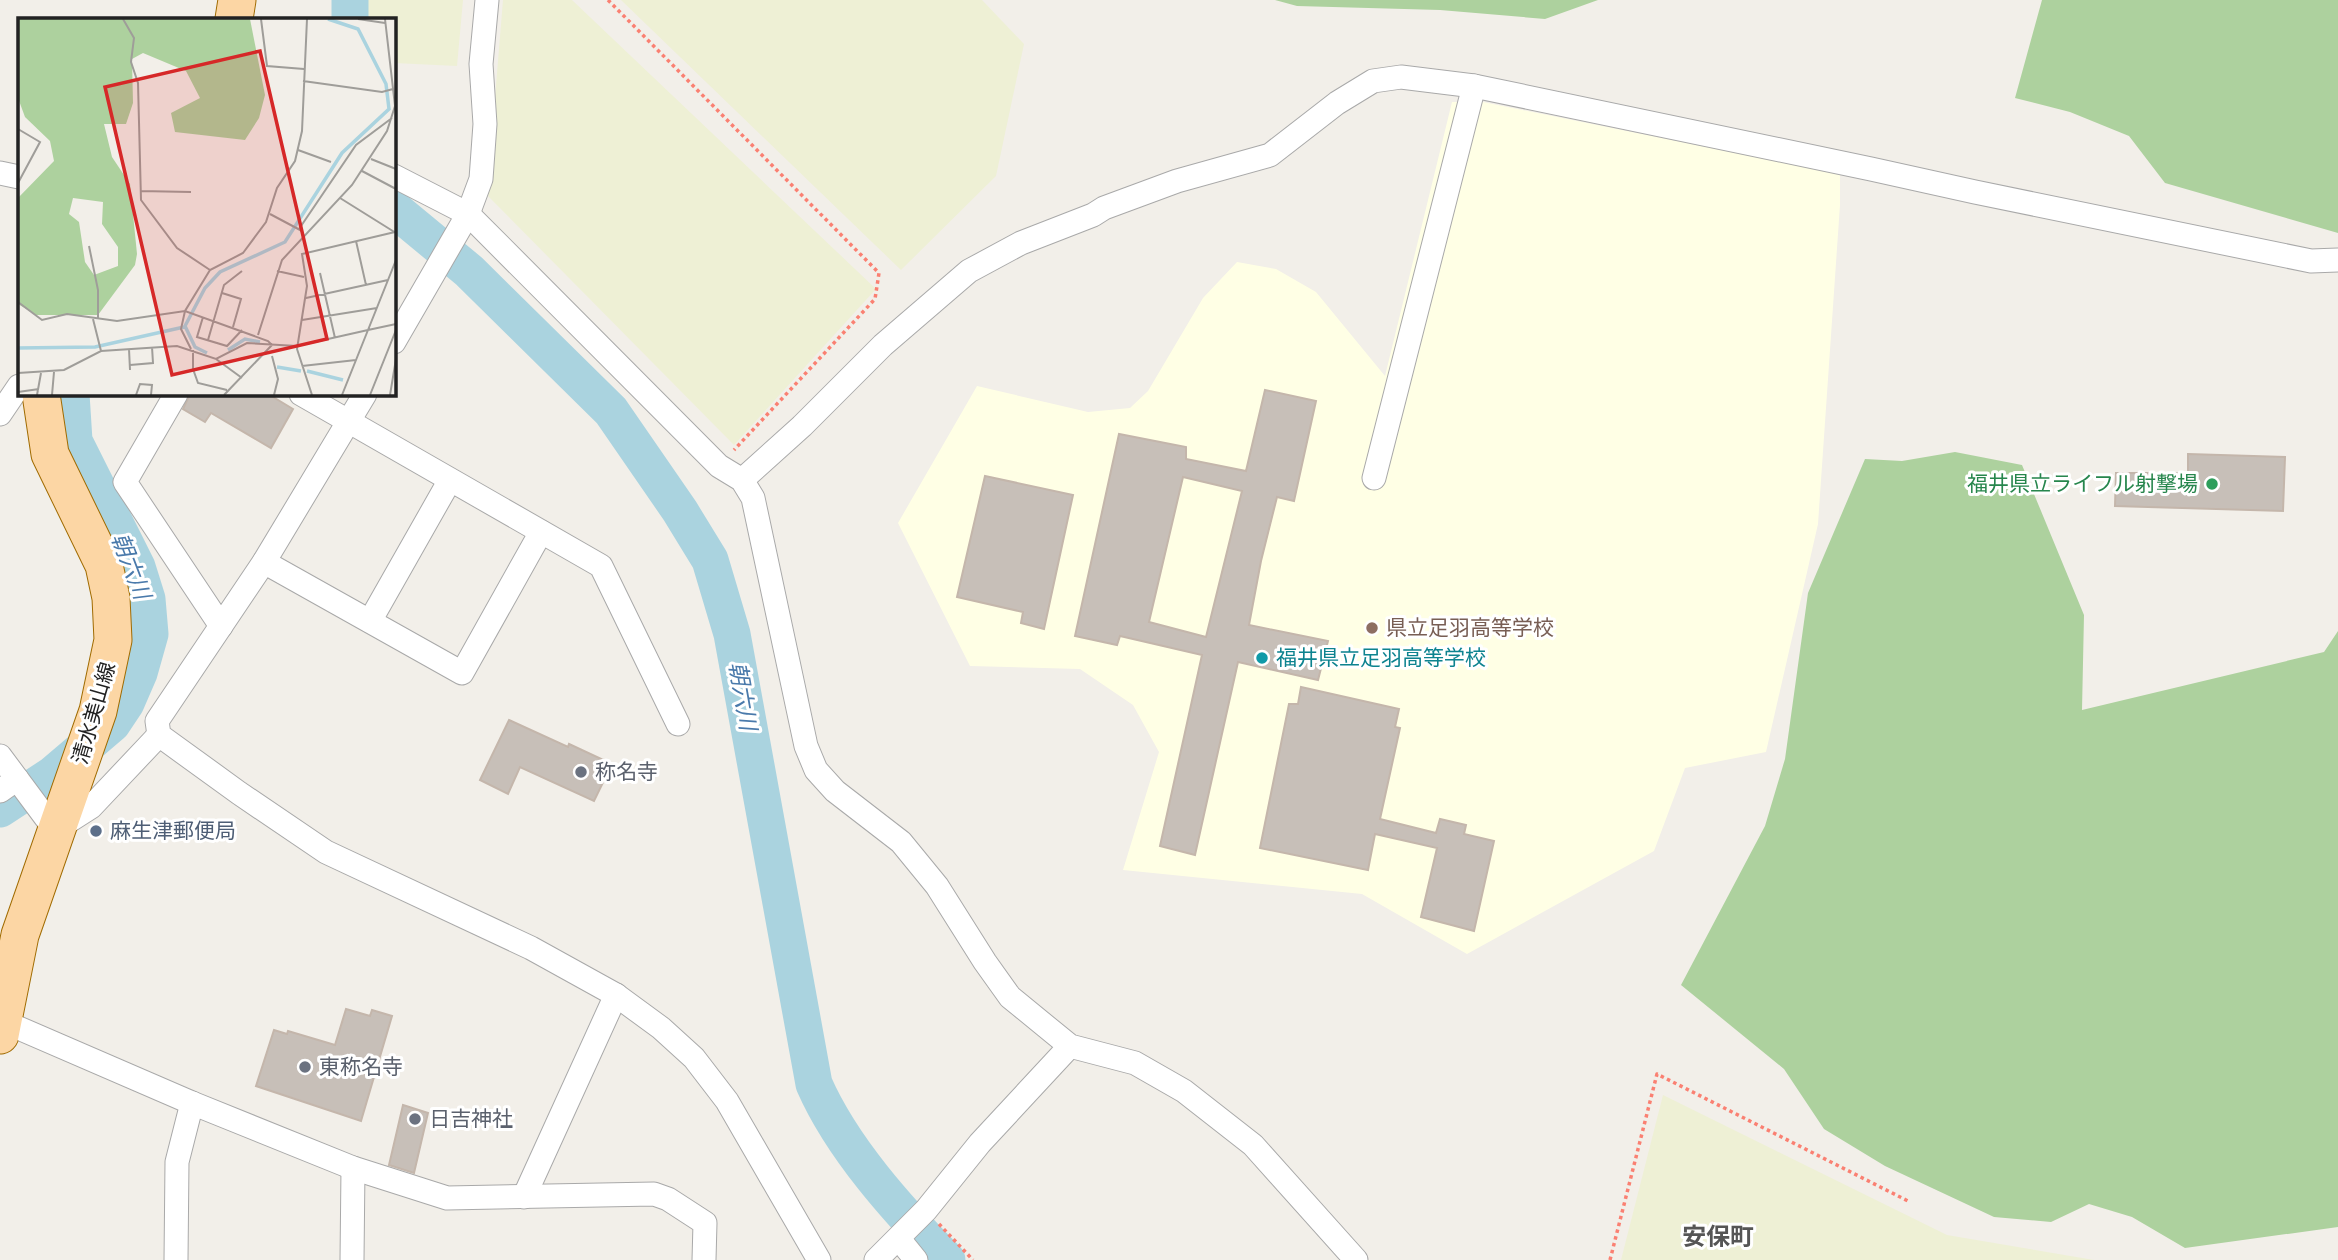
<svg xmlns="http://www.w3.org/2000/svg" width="2338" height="1260" font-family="'Varela Round','Noto Sans JP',sans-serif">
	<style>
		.education { fill: #ffffe5 }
		.farmland { fill: #eef0d5 }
		.forest { fill: #add19e }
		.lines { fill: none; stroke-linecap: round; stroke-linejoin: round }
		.river { stroke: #aad3df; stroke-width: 37 }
		.building { fill: #c7bfb8; stroke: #c4b6ab; stroke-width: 2; fill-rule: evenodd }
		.street-casing { stroke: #a9a9a9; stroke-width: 25 }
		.primary-casing { stroke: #a06b00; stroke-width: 39 }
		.path { stroke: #fa8072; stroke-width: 3.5; stroke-dasharray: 3.5 3.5; stroke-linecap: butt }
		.street { stroke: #fff; stroke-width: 23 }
		.primary { stroke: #fcd6a4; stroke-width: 37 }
		.leisure-dot { fill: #2e9e5b; stroke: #fff; stroke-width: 2.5 }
		.education-dot { fill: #8d6e63; stroke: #fff; stroke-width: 2.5 }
		.culture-dot { fill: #0f9aa8; stroke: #fff; stroke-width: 2.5 }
		.worship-dot { fill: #6b7280; stroke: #fff; stroke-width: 2.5 }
		.service-dot { fill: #5c6f8a; stroke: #fff; stroke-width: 2.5 }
		.labels { text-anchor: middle; stroke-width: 6; stroke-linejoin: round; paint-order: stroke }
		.leisure-label { font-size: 21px; fill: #27864d; stroke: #fff; text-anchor: end }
		.education-label { font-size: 21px; fill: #785e54; stroke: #fff; text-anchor: start }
		.culture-label { font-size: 21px; fill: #0d838f; stroke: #fff; text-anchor: start }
		.street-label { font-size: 21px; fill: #222; stroke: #fff }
		.worship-label { font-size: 21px; fill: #5b616d; stroke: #fff; text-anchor: start }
		.service-label { font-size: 21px; fill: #4e5e75; stroke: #fff; text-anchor: start }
		.water-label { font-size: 23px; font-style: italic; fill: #4a7aab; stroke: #fff }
		.quarter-label { font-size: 24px; font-weight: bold; fill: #555; stroke: #fff }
		.inset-river { fill: none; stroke: #aad3df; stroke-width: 3.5 }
		.inset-road { fill: none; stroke: #9f9d99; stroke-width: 2 }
		.view { fill: #d62828; fill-opacity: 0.15; stroke: #d62828; stroke-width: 3.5 }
		.inset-edge { fill: none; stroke: #222; stroke-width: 3.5 }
	</style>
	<rect width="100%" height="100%" fill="#f2efe9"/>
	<polygon class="education" points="1452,102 1483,102 1840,174 1840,205 1818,524 1766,752 1685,768 1654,851 1467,954 1362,894 1123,870 1159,752 1133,705 1080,669 970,666 898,523 977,386 1088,412 1130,408 1148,391 1203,298 1237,262 1276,269 1316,292 1385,376"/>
	<g class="farmland">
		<polygon points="365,0 463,0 457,66 394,63 394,19 364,19"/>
		<polygon points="503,0 572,0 876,289 734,445 487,195"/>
		<polygon points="621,0 982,0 1024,44 996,176 901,270"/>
		<polygon points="1663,1095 1947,1235 2094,1260 1621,1260"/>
	</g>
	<g class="forest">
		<polygon points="1275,0 1598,0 1545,19 1440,10 1297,6"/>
		<polygon points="2042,0 2338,0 2338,233 2165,183 2129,136 2070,112 2015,98"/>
		<polygon points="1955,452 2022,465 2084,615 2082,710 2324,652 2338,631 2338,1227 2185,1248 2132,1217 2089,1204 2051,1222 1994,1217 1885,1166 1824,1129 1784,1069 1681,985 1765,826 1785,759 1808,593 1865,459 1902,461"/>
	</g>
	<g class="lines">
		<g class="river">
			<polyline points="350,0 350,19"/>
			<path d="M394,209L469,271L611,411L680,511L710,560L732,634L814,1084C842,1148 898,1210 947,1260"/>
			<polyline points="0,809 52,775 112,724 126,703 139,673 150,634 147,599 137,567 74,441 71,394"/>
		</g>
	</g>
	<g class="building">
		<path d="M1265,390L1316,401L1294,501L1277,497L1261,561L1249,625L1328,641L1318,680L1238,662L1195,855L1160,846L1202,655L1120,636L1117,645L1075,636L1119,434L1186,447V459L1246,471ZM1183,477L1242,491L1206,637L1149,622Z"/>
		<polygon points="190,394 268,394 293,409 271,448 211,413 205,422 183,409"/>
		<polygon points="2188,454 2285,457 2283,511 2115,506 2116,473 2188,473"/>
		<polygon points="985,476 1073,495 1044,629 1021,623 1023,612 957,597"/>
		<polygon points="1301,687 1399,709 1395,727 1400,728 1380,819 1436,833 1440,819 1466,825 1464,834 1494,841 1474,931 1421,917 1437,848 1375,834 1368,870 1260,848 1289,704 1298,704"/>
		<polygon points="509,720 568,747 569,744 612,764 594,801 520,767 508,794 480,780"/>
		<polygon points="346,1009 370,1016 372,1010 392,1016 361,1121 256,1086 274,1030 287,1034 288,1031 335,1045"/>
		<polygon points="403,1105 428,1113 414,1173 389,1165"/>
	</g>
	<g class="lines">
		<g class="street-casing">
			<g id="street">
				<polyline points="0,173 19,177"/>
				<polyline points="394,176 468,214 719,466 742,480 753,498 806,746 816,770 835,791 901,842 937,886 985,962 1010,997 1070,1046 1135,1063 1184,1091 1253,1145 1356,1260"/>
				<polyline points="394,342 468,214 481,179 485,124 481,64 487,0"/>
				<polyline points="176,394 125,482 221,626"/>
				<polyline points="301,394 601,566 678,724"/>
				<polyline points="365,394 264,562 157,721 159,735 239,793 326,852 531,948 616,995 661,1028 694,1058 727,1101 819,1260"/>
				<polyline points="0,414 19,386"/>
				<polyline points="1374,478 1474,86"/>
				<polyline points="742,480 802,426 883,345 969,271 1021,243 1093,215 1104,208 1177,181 1270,155 1337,103 1373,81 1401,77 1474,86 1871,169 1975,192 2311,261 2338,260"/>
				<polyline points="264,562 462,673 541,532"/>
				<polyline points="370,621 450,480"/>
				<polyline points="0,756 55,830 91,807 159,735"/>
				<polyline points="0,791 17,779"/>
				<polyline points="0,1020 192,1103 353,1168 447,1198 654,1194 668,1199 705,1223 704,1260"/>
				<polyline points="524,1197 616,995"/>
				<polyline points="899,1239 916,1260"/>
				<polyline points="176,1260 177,1162 192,1103"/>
				<polyline points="352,1260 353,1168"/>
				<polyline points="876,1260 926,1210 980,1143 1070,1046"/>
			</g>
		</g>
		<g class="primary-casing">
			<g id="primary">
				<polyline points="234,19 237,0"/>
				<polyline points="0,1035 20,935 98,711 113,640 111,598 104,565 50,454 41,394"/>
			</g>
		</g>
		<g class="path">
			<polyline points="608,0 879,273 875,299 734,450"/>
			<polyline points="939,1224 973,1260"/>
			<polyline points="1610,1260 1657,1074 1908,1201"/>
		</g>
		<use href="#street" class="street"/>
		<use href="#primary" class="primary"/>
	</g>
	<circle class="leisure-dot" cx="2212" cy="484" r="7"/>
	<circle class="education-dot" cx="1372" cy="628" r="7"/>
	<circle class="culture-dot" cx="1262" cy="658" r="7"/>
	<g class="worship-dot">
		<circle cx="581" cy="772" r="7"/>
		<circle cx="305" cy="1067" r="7"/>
		<circle cx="415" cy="1119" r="7"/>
	</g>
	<circle class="service-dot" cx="96" cy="831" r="7"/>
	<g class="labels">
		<g class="leisure-label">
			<text x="2198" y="491">福井県立ライフル射撃場</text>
		</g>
		<g class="education-label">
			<text x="1386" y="635">県立足羽高等学校</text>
		</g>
		<g class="culture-label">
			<text x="1276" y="665">福井県立足羽高等学校</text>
		</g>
		<g class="street-label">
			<text transform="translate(94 713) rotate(-74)" y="7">清水美山線</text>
		</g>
		<g class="worship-label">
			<text x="595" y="779">称名寺</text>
			<text x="319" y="1074">東称名寺</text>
			<text x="429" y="1126">日吉神社</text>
		</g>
		<g class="service-label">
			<text x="110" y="838">麻生津郵便局</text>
		</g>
		<g class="water-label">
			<text transform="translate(131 566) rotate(69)" y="8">朝六川</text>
			<text transform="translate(743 696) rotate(80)" y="8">朝六川</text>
		</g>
		<g class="quarter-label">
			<text x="1718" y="1245">安保町</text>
		</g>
	</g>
	<g transform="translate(18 18)">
		<rect width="378" height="378" fill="#f2efe9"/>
		<path d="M0,1H232L247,77L241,100L227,122L157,114L153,95L182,80L168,53L125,35L114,41L115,85L108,106H86L94,139L112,166L119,236L117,247L80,297H18L0,286V180L36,143L32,123L7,99L0,80ZM55,180L85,184L84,206L100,229V248L76,257L67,244L61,204L51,196Z" fill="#add19e" fill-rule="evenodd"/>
		<path class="inset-river" d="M0,330L77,329L166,309M210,332L227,321L242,324M189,335L177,329L167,308L187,270L202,254L267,224L324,135L371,91L368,66L340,11L310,1M259,349L283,353M289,353L325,362"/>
		<path class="inset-road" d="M105,1L116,20L113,44L120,65L123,182L159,230L192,252M243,1L249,48L286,51M340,1L367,5M285,63L364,74L375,71M0,111L22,124L0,165M280,132L313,144M353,141L378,151M344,153L378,171M122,173L173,174M322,180L378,215M252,196L284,213M281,211L338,127L374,100M338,223L348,267M71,228L80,272V301M259,253L286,259M302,255L317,320M204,275L223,281L215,309M288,280L370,262M0,284L24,302L49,296L99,303L167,293L250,323L254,327L206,377M185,299L179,319L209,328L224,312M75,301L83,333M284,302L359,290M350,312L378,306M240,317L264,242L334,167L369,113L377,88L367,1M190,322L206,267L224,253M111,331L112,352M173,331L163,311L167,293L192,252L225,235L248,204L259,170L277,143L284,113L289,1M175,332V351L180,365L209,372M254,338L260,361L256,377M198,341L224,360M112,347L135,345L134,329M284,348L338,342M0,355L46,352L83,333L159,328L198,341L229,325L279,328L350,312M0,374L21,371M19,377L23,355M34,377L36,354M118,377L122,366L134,367L133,377M294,377L279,331L289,268L284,236L377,214M324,377L378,242M352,377L378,312M372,377L378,341"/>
		<path class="view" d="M242,33L309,321L154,357L87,69Z"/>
		<rect width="378" height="378" class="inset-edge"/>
	</g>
</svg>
